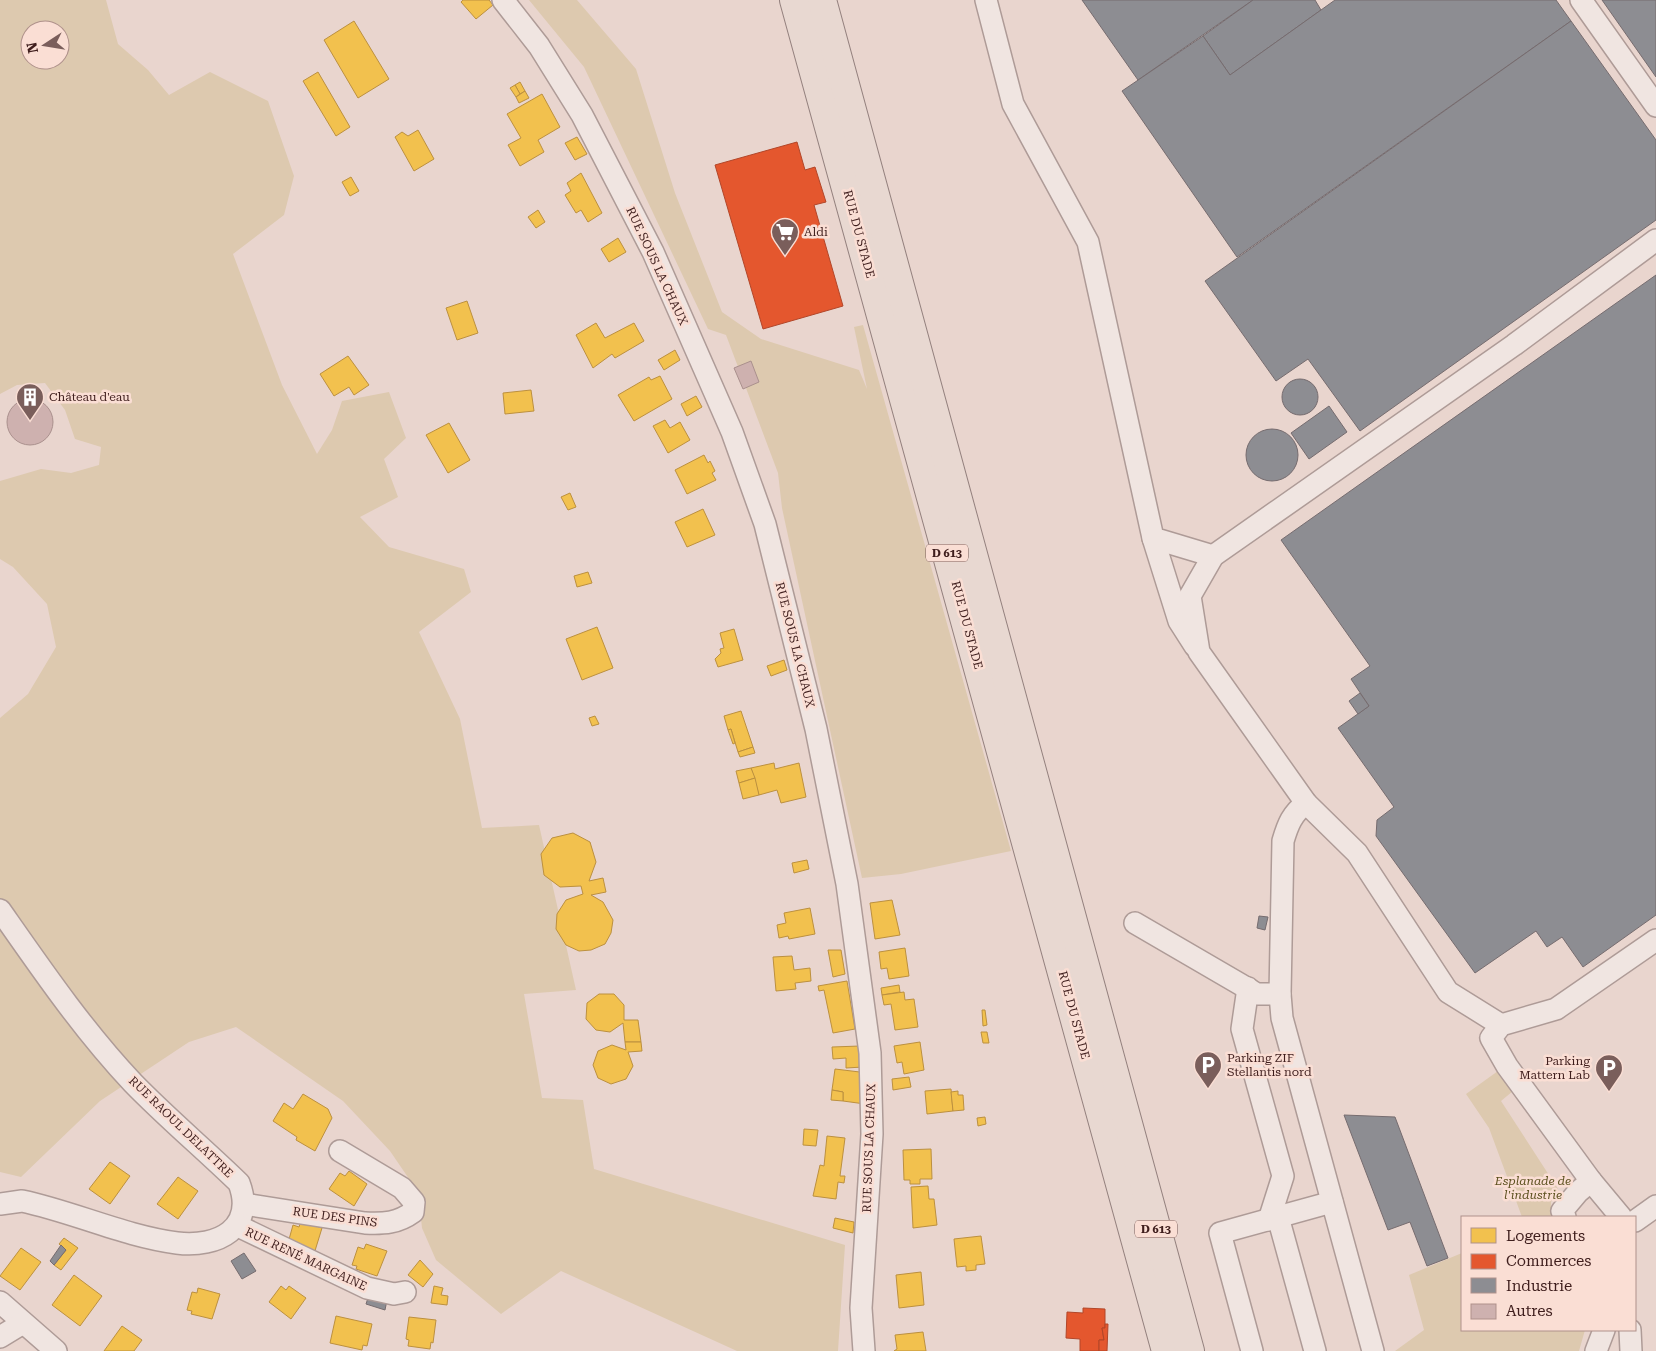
<svg xmlns="http://www.w3.org/2000/svg" width="1656" height="1351" font-family="'Roboto Serif',serif">
	<style>
		.green { fill: #ddc9af; fill-rule: evenodd }
		.homes { fill: #f2c14e; stroke: #bc903f }
		.shops { fill: #e4572e; stroke: #b24629 }
		.industry { fill: #8d8d92; stroke: #766c6f }
		.building { fill: #ceb1af; stroke: #aa908d }
		.lines { fill: none; stroke-linecap: round; stroke-linejoin: round }
		.minor-casing { stroke: #ae9b97; stroke-width: 24 }
		.major-casing { stroke: #94817e; stroke-width: 30 }
		.minor { stroke: #f0e5e1; stroke-width: 21 }
		.major { stroke: #e8d8d1; stroke-width: 28 }
		.labels { text-anchor: middle; stroke-width: 5; stroke-linejoin: round; paint-order: stroke }
		.shield { fill: #faded4; stroke: #775854; stroke-width: 1 }
		.shield-label { font-size: 11px; font-weight: bold; fill: #3f1e1d }
		.poi-label { font-size: 12px; fill: #3f1e1d; stroke: #faded4; text-anchor: start }
		.street-label { font-size: 12px; fill: #3f1e1d; stroke: #faded4 }
		.park-label { font-size: 12px; font-style: italic; fill: #5e5221; stroke: #faded4 }
	</style>
	<rect width="100%" height="100%" fill="#e9d5ce"/>
	<g class="green">
		<path d="M0,0H106L118,44L148,70L169,95L210,72L268,101L294,176L284,215L233,254L282,385L317,454L332,430L342,401L389,392L406,438L384,459L398,497L360,517L389,547L464,569L471,592L419,632L460,719L482,828L539,825L576,990L524,994L542,1098L583,1100L594,1169L845,1245L838,1351H737L561,1271L501,1314L436,1260L422,1228L418,1192L390,1151L343,1101L236,1027L189,1042L100,1101L21,1177L0,1172V718L28,694L56,647L47,604L13,567L0,559V481L41,469L71,473L99,465L101,447L75,439L65,410L45,383L17,385L0,394ZM30,30H60V60H30Z"/>
		<polygon points="529,0 577,0 636,69 675,193 722,312 761,339 859,370 867,389 854,327 863,325 1011,851 901,874 862,878 782,508 778,473 726,335 708,329 584,67"/>
		<polygon points="1498,1071 1513,1091 1501,1101 1558,1189 1551,1202 1552,1217 1522,1217 1489,1128 1466,1094"/>
		<polygon points="1462,1253 1462,1330 1585,1330 1579,1351 1395,1351 1424,1330 1409,1275"/>
	</g>
	<g class="homes">
		<polygon points="463,0 489,0 493,5 476,19 461,2"/>
		<polygon points="354,21 389,79 358,98 324,40"/>
		<polygon points="318,72 350,127 336,136 303,81"/>
		<polygon points="520,82 525,91 520,94 515,85"/>
		<polygon points="515,85 520,94 516,97 510,88"/>
		<polygon points="525,91 529,98 519,103 516,97"/>
		<polygon points="542,94 560,127 538,140 544,152 520,166 508,145 521,138 507,114"/>
		<polygon points="418,130 434,159 414,171 395,137 402,132 408,136"/>
		<polygon points="577,137 587,154 575,160 565,143"/>
		<polygon points="581,173 602,213 588,222 581,210 576,213 565,195 571,191 567,183"/>
		<polygon points="351,177 359,191 350,196 342,182"/>
		<polygon points="538,210 545,222 536,228 528,217"/>
		<polygon points="618,238 626,252 609,262 601,249"/>
		<polygon points="467,301 478,333 457,340 446,308"/>
		<polygon points="596,323 605,338 634,323 644,341 615,358 612,354 593,368 576,335"/>
		<polygon points="675,350 680,360 664,370 658,360"/>
		<polygon points="348,356 369,385 354,395 349,387 334,396 320,374"/>
		<polygon points="660,376 672,399 634,421 618,395 649,377 651,380"/>
		<polygon points="531,390 534,411 505,414 503,393"/>
		<polygon points="696,396 702,407 687,416 681,404"/>
		<polygon points="665,420 670,428 680,422 690,440 668,453 653,426"/>
		<polygon points="449,423 470,460 448,473 426,435"/>
		<polygon points="704,455 708,463 710,461 715,471 712,473 716,480 687,494 675,470"/>
		<polygon points="570,493 576,507 568,510 561,497"/>
		<polygon points="703,509 715,535 687,547 675,522"/>
		<polygon points="588,572 592,583 577,587 574,576"/>
		<polygon points="597,627 613,668 582,680 566,639"/>
		<polygon points="734,629 743,660 718,667 715,659 721,653 720,649 724,648 720,633"/>
		<polygon points="784,660 787,670 771,676 767,666"/>
		<polygon points="741,711 753,747 738,752 731,729 728,730 724,716"/>
		<polygon points="595,716 599,724 592,726 589,718"/>
		<polygon points="731,729 735,743 733,744 728,730"/>
		<polygon points="753,747 755,753 740,757 738,752"/>
		<polygon points="774,763 775,769 799,763 806,797 781,803 777,790 759,795 751,768"/>
		<polygon points="751,768 755,778 739,783 736,771"/>
		<polygon points="755,778 759,795 743,799 739,783"/>
		<polygon points="573,833 590,842 596,862 589,881 603,878 606,892 591,895 603,902 613,920 611,933 605,944 591,950 579,951 566,945 556,929 557,914 566,900 583,894 581,886 560,887 544,875 541,854 552,838"/>
		<polygon points="807,860 809,869 794,873 792,863"/>
		<polygon points="892,900 900,935 875,939 870,903"/>
		<polygon points="810,908 815,934 789,939 788,936 779,938 777,925 786,923 784,913"/>
		<polygon points="905,948 909,976 889,979 887,968 881,969 879,952"/>
		<polygon points="828,950 841,950 845,974 833,977"/>
		<polygon points="792,956 794,970 810,968 811,981 795,983 796,989 776,991 773,957"/>
		<polygon points="847,981 855,1029 833,1033 824,990 819,991 818,986"/>
		<polygon points="899,985 900,992 882,995 881,988"/>
		<polygon points="904,992 905,1000 914,999 918,1027 895,1030 891,1004 884,1005 882,995"/>
		<polygon points="599,994 614,994 624,1005 624,1020 638,1020 641,1042 625,1042 623,1023 610,1032 596,1030 586,1019 587,1003"/>
		<polygon points="982,1010 985,1010 987,1025 983,1026"/>
		<polygon points="981,1032 987,1032 989,1043 983,1043"/>
		<polygon points="625,1042 641,1042 642,1051 628,1052 633,1066 626,1079 611,1084 598,1078 593,1065 598,1051 612,1045 626,1050"/>
		<polygon points="920,1042 924,1070 904,1074 902,1062 897,1063 894,1046"/>
		<polygon points="860,1046 863,1067 846,1068 846,1058 833,1059 832,1047"/>
		<polygon points="835,1069 868,1073 865,1104 843,1101 843,1092 832,1090"/>
		<polygon points="909,1077 911,1087 893,1090 892,1079"/>
		<polygon points="951,1089 953,1111 927,1114 925,1091"/>
		<polygon points="832,1090 843,1092 843,1101 831,1100"/>
		<polygon points="958,1091 958,1095 963,1095 964,1110 953,1111 951,1092"/>
		<polygon points="303,1094 328,1109 332,1118 315,1151 296,1140 297,1137 273,1121 284,1103 293,1109"/>
		<polygon points="985,1117 986,1124 978,1126 977,1118"/>
		<polygon points="804,1129 818,1130 816,1146 803,1145"/>
		<polygon points="827,1136 845,1138 840,1176 845,1176 844,1183 838,1182 836,1199 813,1196 820,1165 824,1166"/>
		<polygon points="931,1149 932,1179 920,1179 920,1184 910,1184 910,1180 904,1180 903,1150"/>
		<polygon points="110,1162 130,1176 110,1204 89,1189"/>
		<polygon points="349,1171 367,1184 354,1206 329,1189 340,1173 345,1176"/>
		<polygon points="178,1177 198,1191 178,1219 157,1204"/>
		<polygon points="928,1186 929,1199 934,1199 937,1225 913,1228 911,1187"/>
		<polygon points="835,1218 854,1222 853,1233 833,1228"/>
		<polygon points="301,1221 322,1228 314,1254 288,1243 293,1225 299,1227"/>
		<polygon points="981,1236 985,1264 976,1265 976,1270 966,1271 966,1266 957,1267 954,1239"/>
		<polygon points="64,1238 78,1248 61,1270 54,1265 66,1250 59,1244"/>
		<polygon points="366,1244 387,1251 377,1276 356,1269 357,1266 352,1265 358,1247 364,1249"/>
		<polygon points="21,1248 41,1262 20,1290 0,1276"/>
		<polygon points="420,1260 433,1274 423,1287 408,1275"/>
		<polygon points="921,1272 924,1305 899,1308 896,1275"/>
		<polygon points="74,1275 102,1296 80,1326 52,1305"/>
		<polygon points="281,1286 286,1290 289,1286 306,1298 291,1319 269,1302"/>
		<polygon points="434,1286 443,1288 441,1295 448,1296 447,1305 431,1303"/>
		<polygon points="198,1288 220,1294 212,1319 191,1314 192,1311 187,1310 192,1292 197,1293"/>
		<polygon points="336,1316 372,1324 367,1346 363,1345 362,1350 330,1343"/>
		<polygon points="409,1317 436,1320 433,1343 431,1342 430,1349 408,1346 409,1340 406,1339"/>
		<polygon points="122,1326 142,1340 134,1351 104,1351"/>
		<polygon points="923,1332 926,1351 894,1351 897,1349 895,1335"/>
	</g>
	<g class="shops">
		<polygon points="797,142 805,170 815,167 826,202 814,205 843,306 763,329 715,165"/>
		<polygon points="1083,1308 1105,1309 1105,1328 1102,1328 1104,1340 1099,1340 1099,1351 1080,1351 1080,1339 1066,1338 1067,1312 1083,1313"/>
		<polygon points="1105,1324 1108,1324 1107,1351 1099,1351 1099,1340 1104,1340 1102,1328 1105,1328"/>
	</g>
	<g class="industry">
		<polygon points="1082,0 1253,0 1138,80"/>
		<polygon points="1253,0 1315,0 1321,10 1230,75 1203,36"/>
		<polygon points="1335,0 1556,0 1571,21 1237,257 1122,91 1203,36 1230,75"/>
		<polygon points="1602,0 1656,0 1656,77"/>
		<polygon points="1571,21 1656,140 1656,220 1360,431 1308,359 1276,381 1205,281"/>
		<polygon points="1656,275 1656,915 1583,967 1562,937 1547,947 1536,931 1475,973 1376,836 1377,820 1394,807 1338,728 1369,706 1351,679 1370,666 1281,540"/>
		<circle cx="1300" cy="397" r="18"/>
		<polygon points="1329,406 1347,432 1309,459 1291,433"/>
		<circle cx="1272" cy="455" r="26"/>
		<polygon points="1360,693 1369,706 1358,714 1349,701"/>
		<polygon points="1259,916 1268,917 1265,930 1257,928"/>
		<polygon points="1344,1115 1395,1117 1448,1258 1427,1266 1410,1222 1388,1230"/>
		<polygon points="61,1245 66,1250 54,1265 50,1261"/>
		<polygon points="244,1253 256,1271 242,1279 231,1261"/>
		<polygon points="369,1295 387,1300 385,1310 366,1304"/>
	</g>
	<g class="building">
		<polygon points="751,361 759,382 743,389 734,368"/>
		<circle cx="30" cy="422" r="23"/>
	</g>
	<g class="lines">
		<g class="minor-casing">
			<g id="minor">
				<polyline points="503,0 539,46 582,115 653,252 732,432 765,524 816,729 847,884 870,1053 872,1134 861,1308 864,1351"/>
				<polyline points="986,0 1013,104 1088,242 1153,538 1213,556"/>
				<polyline points="1581,0 1656,106"/>
				<polyline points="1153,538 1179,621 1195,646"/>
				<path d="M1306,803C1292,814 1288,824 1283,841L1280,994L1282,1018L1373,1351"/>
				<path d="M0,910C42,970 83,1030 133,1083C167,1118 204,1149 239,1183C256,1228 218,1248 177,1243C124,1236 74,1212 22,1201L0,1204"/>
				<polyline points="1135,923 1257,994 1280,994"/>
				<polyline points="1248,988 1242,1029 1283,1176 1269,1220"/>
				<polyline points="1501,1025 1448,992 1357,853 1306,803 1199,652 1190,596 1213,556 1514,345 1656,240"/>
				<polyline points="1591,1181 1621,1217"/>
				<path d="M244,1204L365,1223C384,1224 398,1223 413,1212L414,1202L402,1188L340,1151"/>
				<polyline points="1278,1217 1315,1351"/>
				<polyline points="1565,1217 1562,1211 1578,1192 1591,1181 1507,1066 1491,1038 1501,1025 1556,1009 1656,940"/>
				<polyline points="1635,1221 1656,1206"/>
				<polyline points="238,1226 367,1288 394,1294 405,1292"/>
				<polyline points="0,1302 56,1351"/>
				<polyline points="1630,1330 1631,1351"/>
				<polyline points="0,1337 23,1323"/>
				<polyline points="1252,1351 1220,1233 1332,1202"/>
				<polyline points="1596,1351 1604,1330"/>
			</g>
		</g>
		<g class="major-casing">
			<g id="major">
				<polyline points="794,0 1166,1351"/>
				<polyline points="822,0 1190,1351"/>
			</g>
		</g>
		<use href="#minor" class="minor"/>
		<use href="#major" class="major"/>
	</g>
	<defs>
		<g id="supermarket-pin" transform="scale(1.4375)"><path d="M0 17L-7.5 6A9.5 9.5 0 1 1 7.5 6Z" fill="#7a5e5b" stroke="#faded4"/><path d="M-6-5.5h2.5l.6 2H6L4.5 2H-2.5L-4.4-4H-6ZM-1.5 3.2a1.3 1.3 0 1 0 .1 0ZM3 3.2a1.3 1.3 0 1 0 .1 0Z" fill="#fff"/></g>
		<g id="building-pin" transform="scale(1.4375)"><path d="M0 17L-7.5 6A9.5 9.5 0 1 1 7.5 6Z" fill="#7a5e5b" stroke="#faded4"/><path d="M-4-6H4V6H1V3H-1V6H-4ZM-2.5-4.3h1.7v1.8h-1.7ZM.8-4.3h1.7v1.8H.8ZM-2.5-1h1.7V.8h-1.7ZM.8-1h1.7V.8H.8Z" fill="#fff"/></g>
		<g id="parking-pin" transform="scale(1.4375)"><path d="M0 17L-7.5 6A9.5 9.5 0 1 1 7.5 6Z" fill="#7a5e5b" stroke="#faded4"/><path d="M-3.5-5.5H1a3.5 3.5 0 0 1 0 7H-1V5.5H-3.5ZM-1-3.4V-.6H.8a1.4 1.4 0 0 0 0-2.8Z" fill="#fff"/></g>
	</defs>
	<g fill-rule="evenodd">
		<use href="#supermarket-pin" x="785" y="232"/>
		<use href="#building-pin" x="30" y="397"/>
		<use href="#parking-pin" x="1208" y="1065"/>
		<use href="#parking-pin" x="1609" y="1068"/>
	</g>
	<g class="labels">
		<g class="shield">
			<rect x="926" y="544.5" width="42" height="17" rx="4"/>
			<rect x="1135" y="1220.5" width="42" height="17" rx="4"/>
		</g>
		<g class="shield-label">
			<text x="947" y="557">D 613</text>
			<text x="1156" y="1233">D 613</text>
		</g>
		<g class="poi-label">
			<text x="804" y="236">Aldi</text>
			<text x="49" y="401">Château d'eau</text>
			<text x="1227" y="1062">Parking ZIF<tspan x="1227" dy="14">Stellantis nord</tspan></text>
			<text x="1590" y="1065" text-anchor="end">Parking<tspan x="1590" dy="14">Mattern Lab</tspan></text>
		</g>
		<g class="street-label">
			<text transform="translate(859 234) rotate(75)" y="4">RUE DU STADE</text>
			<text transform="translate(657 266) rotate(65)" y="4">RUE SOUS LA CHAUX</text>
			<text transform="translate(967 625) rotate(75)" y="4">RUE DU STADE</text>
			<text transform="translate(795 645) rotate(76)" y="4">RUE SOUS LA CHAUX</text>
			<text transform="translate(1074 1015) rotate(75)" y="4">RUE DU STADE</text>
			<text transform="translate(181 1127) rotate(44)" y="4">RUE RAOUL DELATTRE</text>
			<text transform="translate(869 1148) rotate(-88)" y="4">RUE SOUS LA CHAUX</text>
			<text transform="translate(335 1217) rotate(8)" y="4">RUE DES PINS</text>
			<text transform="translate(306 1259) rotate(25)" y="4">RUE RENÉ MARGAINE</text>
		</g>
		<g class="park-label">
			<text x="1533" y="1185">Esplanade de<tspan x="1533" dy="14">l'industrie</tspan></text>
		</g>
	</g>
	<rect x="1461" y="1216" width="175" height="115" fill="#faded4" stroke="#af918b"/>
	<rect x="1471" y="1228" width="25" height="15" fill="#f2c14e" stroke="#af918b"/>
	<text x="1506" y="1241" font-size="15" fill="#3f1e1d">Logements</text>
	<rect x="1471" y="1254" width="25" height="15" fill="#e4572e" stroke="#af918b"/>
	<text x="1506" y="1266" font-size="15" fill="#3f1e1d">Commerces</text>
	<rect x="1471" y="1278" width="25" height="15" fill="#8d8d92" stroke="#af918b"/>
	<text x="1506" y="1291" font-size="15" fill="#3f1e1d">Industrie</text>
	<rect x="1471" y="1304" width="25" height="15" fill="#ceb1af" stroke="#af918b"/>
	<text x="1506" y="1316" font-size="15" fill="#3f1e1d">Autres</text>
	<g transform="translate(45 45) rotate(258)"><circle r="24" fill="#faded4" stroke="#af918b"/>
	<path d="M0-4L9 19L0 12L-9 19Z" fill="#7a5e5b"/>
	<text y="-8" font-size="14" font-weight="bold" text-anchor="middle" fill="#3f1e1d">N</text>
	</g>
</svg>
